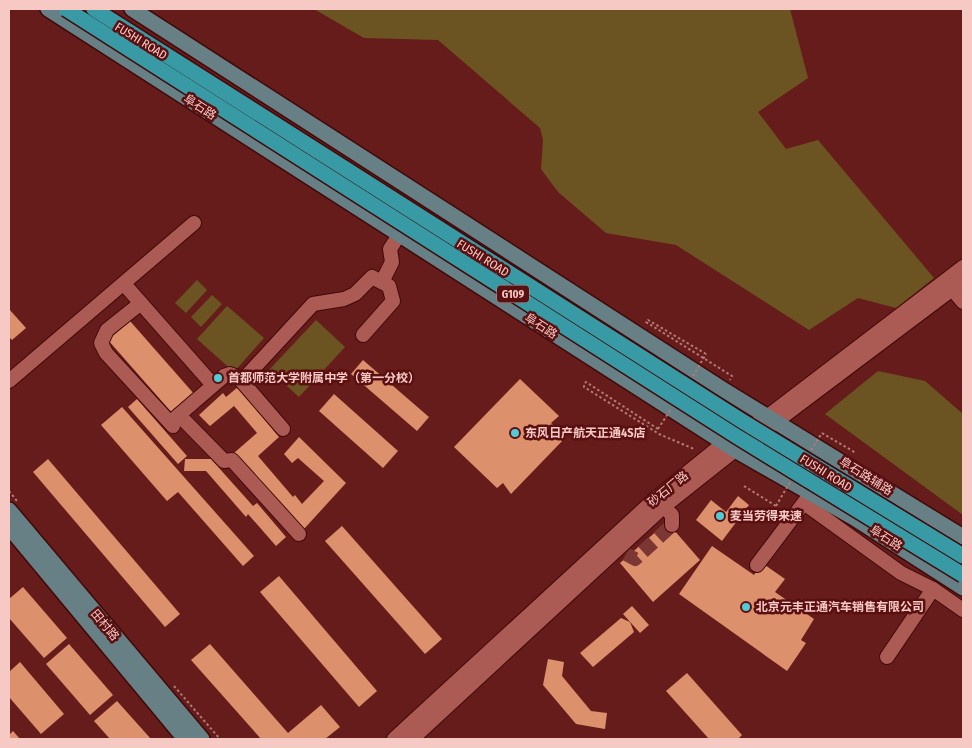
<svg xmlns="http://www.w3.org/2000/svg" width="972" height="748" font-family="'Fira Sans Condensed','Noto Sans SC',sans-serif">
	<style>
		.green { fill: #6b5421 }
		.building { fill: #dd906c }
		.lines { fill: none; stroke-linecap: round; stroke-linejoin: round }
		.minor-tunnel { stroke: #7c3634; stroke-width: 14; stroke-dasharray: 14 7; stroke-linecap: butt }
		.minor-casing { stroke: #410909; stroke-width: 16 }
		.major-casing { stroke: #410909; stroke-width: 18 }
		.path { stroke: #b57a77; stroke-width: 2; stroke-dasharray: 2.5 2.5; stroke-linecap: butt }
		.minor { stroke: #ab5a54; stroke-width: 14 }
		.major { stroke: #668085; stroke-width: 15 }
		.highway-bridge-casing { stroke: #410909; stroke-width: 18; stroke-linecap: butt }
		.path-bridge { stroke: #b57a77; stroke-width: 2; stroke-dasharray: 2.5 2.5; stroke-linecap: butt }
		.highway-bridge { stroke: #389aa5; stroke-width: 15 }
		.poi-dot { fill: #52cbd9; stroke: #5a0f10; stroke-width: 2 }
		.labels { text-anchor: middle; stroke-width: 5; stroke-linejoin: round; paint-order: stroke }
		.shield { fill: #5a0f10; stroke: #c8918e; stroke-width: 1 }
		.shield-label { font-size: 11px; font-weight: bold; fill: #f7c9c4 }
		.street-label { font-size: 12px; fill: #f7c9c4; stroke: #5a0f10 }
		.poi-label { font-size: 12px; font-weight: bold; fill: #f7c9c4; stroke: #5a0f10; text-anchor: start }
	</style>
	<rect width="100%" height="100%" fill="#661c1b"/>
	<g class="green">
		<polygon points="314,9 790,9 808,78 758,112 786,149 818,140 934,278 896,308 858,298 809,330 676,245 606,233 558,192 541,169 543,140 540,128 438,40 364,38"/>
		<polygon points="197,280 207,290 186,313 175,303"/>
		<polygon points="212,295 222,304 201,327 191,317"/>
		<polygon points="227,306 264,338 234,372 197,339"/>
		<polygon points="316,320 345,347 299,397 269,370"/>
		<polygon points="878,371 925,381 963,414 963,515 825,414"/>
	</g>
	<g class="building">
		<polygon points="9,309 26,328 12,340 9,337"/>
		<polygon points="130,321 195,395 173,414 108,340"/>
		<polygon points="363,360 429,417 417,431 351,374"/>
		<polygon points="520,379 559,416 551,423 566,437 511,494 503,483 497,488 454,447"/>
		<polygon points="238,387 279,437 258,456 293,497 295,495 302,504 324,481 298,458 292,463 284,454 299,437 346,483 304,529 234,453 257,433 234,406 210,426 199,415 223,393 226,397"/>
		<polygon points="334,394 398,451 383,468 319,411"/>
		<polygon points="137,399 187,456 178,464 128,407"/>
		<polygon points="122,407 254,556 243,566 178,492 167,501 101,425"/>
		<polygon points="48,459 180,614 165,627 33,472"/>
		<polygon points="185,459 211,459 253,506 257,503 286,537 276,546 248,514 246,517 206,471 184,471"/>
		<polygon points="738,496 749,505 722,541 696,520 711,500 726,512"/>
		<polygon points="667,522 700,560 653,602 620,563"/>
		<polygon points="342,526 442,639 425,654 325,541"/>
		<polygon points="712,546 754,575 762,563 785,579 775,592 814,619 801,640 806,643 787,671 679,594"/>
		<polygon points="279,576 377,691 359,707 260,592"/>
		<polygon points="23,587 67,638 44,658 9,618 9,599"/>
		<polygon points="632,606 649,625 640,633 623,614"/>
		<polygon points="621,618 630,622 634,632 593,667 580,653"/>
		<polygon points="69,644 113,695 90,715 46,664"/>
		<polygon points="210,644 288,733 321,705 340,727 325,739 261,739 191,660"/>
		<polygon points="548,659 564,662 562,676 591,711 607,713 605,729 576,724 543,685"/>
		<polygon points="20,662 64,714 41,734 9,697 9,672"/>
		<polygon points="687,673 742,735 738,739 709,739 666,691"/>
		<polygon points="117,701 151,739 110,739 94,721"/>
		<polygon points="13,731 20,739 9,739 9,735"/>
	</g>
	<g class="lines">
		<polyline class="minor-tunnel" points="626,554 635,559 672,525"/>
		<g class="minor-casing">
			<g id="minor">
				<polyline points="382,282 392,262 390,249 399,235"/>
				<polyline points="124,284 213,385"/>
				<polyline points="952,289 963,302"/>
				<polyline points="141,303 107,330 101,343 106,353 173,426"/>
				<polyline points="9,381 194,223"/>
				<polyline points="242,381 313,304 344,299 355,294 372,277 389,286 393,301 363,335"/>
				<polyline points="179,415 224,461 232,460 299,534"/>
				<polyline points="173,420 224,376 230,374 238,377 283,429"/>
				<polyline points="804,503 901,573 933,589 963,610"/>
				<polyline points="664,507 672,515 672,525"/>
				<polyline points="757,565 809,496"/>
				<polyline points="887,657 933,589"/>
				<polyline points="394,739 655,499 724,443 768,416 963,267"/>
				<polyline points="412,739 662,508 735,450 777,421 963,281"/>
			</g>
		</g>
		<g class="major-casing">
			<g id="major">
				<polyline points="48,9 735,450 854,518 963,588"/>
				<polyline points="132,9 724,390 963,537"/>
				<polyline points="9,510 202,739"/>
				<polyline points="9,527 185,739"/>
			</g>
		</g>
		<g class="path">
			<polyline points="706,354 648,320 646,322 732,376 730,380"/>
			<polyline points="658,429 586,382 584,384 584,387 659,434 694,449"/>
			<polyline points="822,433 856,453"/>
			<polyline points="744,486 776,506"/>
			<polyline points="9,491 17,501"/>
			<polyline points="174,686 220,739"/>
		</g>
		<use href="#minor" class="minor"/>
		<use href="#major" class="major"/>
		<g class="highway-bridge-casing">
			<g id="highway-bridge">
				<polyline points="66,9 736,436 963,575"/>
				<polyline points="94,9 742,421 963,556"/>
			</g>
		</g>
		<g class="path-bridge">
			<polyline points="693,376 706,354"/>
			<polyline points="658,429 671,409"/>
			<polyline points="811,450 822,433"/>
			<polyline points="776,506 790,482"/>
		</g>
		<use href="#highway-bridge" class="highway-bridge"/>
	</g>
	<g class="poi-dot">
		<circle cx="218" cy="378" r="5"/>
		<circle cx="515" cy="433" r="5"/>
		<circle cx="720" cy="516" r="5"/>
		<circle cx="746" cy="607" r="5"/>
	</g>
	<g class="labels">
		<rect class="shield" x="497" y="285.5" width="32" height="17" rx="4"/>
		<g class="shield-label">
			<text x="513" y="298">G109</text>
		</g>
		<g class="street-label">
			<text transform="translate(141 41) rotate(32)" y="4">FUSHI ROAD</text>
			<text transform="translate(200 107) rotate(33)" y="4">阜石路</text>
			<text transform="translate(483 258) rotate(32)" y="4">FUSHI ROAD</text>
			<text transform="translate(541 326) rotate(33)" y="4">阜石路</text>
			<text transform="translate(826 473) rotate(32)" y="4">FUSHI ROAD</text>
			<text transform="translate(866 476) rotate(32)" y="4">阜石路辅路</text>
			<text transform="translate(668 489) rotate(-39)" y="4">砂石厂路</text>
			<text transform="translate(886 538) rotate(33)" y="4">阜石路</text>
			<text transform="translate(105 625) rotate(50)" y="4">田村路</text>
		</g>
		<g class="poi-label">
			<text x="228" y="382">首都师范大学附属中学（第一分校）</text>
			<text x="525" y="437">东风日产航天正通4S店</text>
			<text x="730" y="520">麦当劳得来速</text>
			<text x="756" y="611">北京元丰正通汽车销售有限公司</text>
		</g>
	</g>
	<rect width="972" height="748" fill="none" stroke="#f7c9c4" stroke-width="20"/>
</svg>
